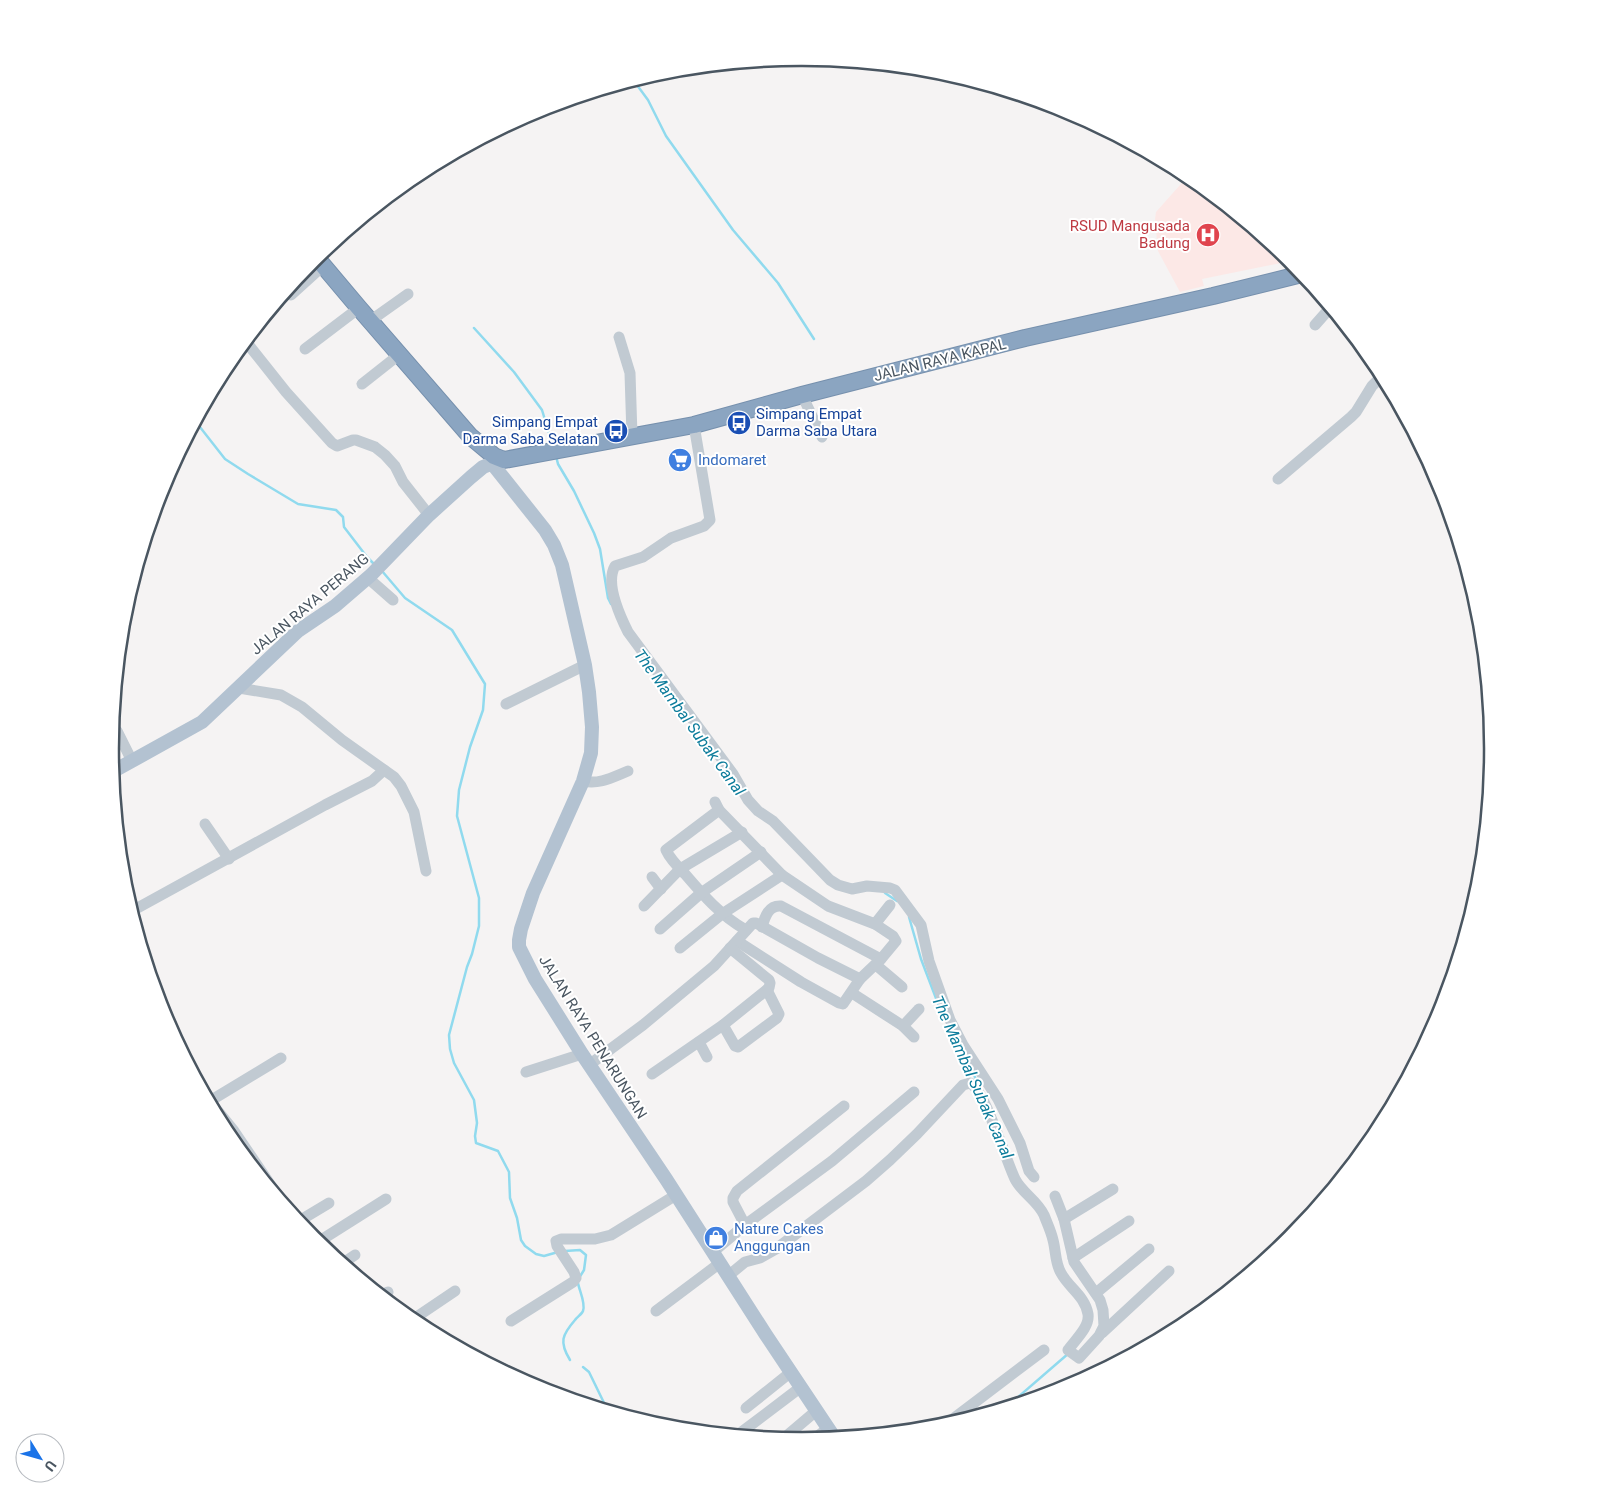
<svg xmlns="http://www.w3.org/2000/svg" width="1603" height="1498" font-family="Roboto,sans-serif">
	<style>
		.medical { fill: #fce8e6 }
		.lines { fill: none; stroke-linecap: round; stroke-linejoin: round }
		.stream { stroke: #90daee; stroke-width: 2.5 }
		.highway-casing { stroke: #7690ad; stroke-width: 18 }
		.minor { stroke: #c1cad2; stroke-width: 11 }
		.major { stroke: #b3c2d1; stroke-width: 14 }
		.highway { stroke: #8ba5c1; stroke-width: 16 }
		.labels { text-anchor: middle; stroke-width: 4; stroke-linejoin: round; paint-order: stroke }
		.health-label { font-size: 15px; fill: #be3a42; stroke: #fff; text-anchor: end }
		.street-label { font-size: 15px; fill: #4a5661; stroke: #fff }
		.transit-label { font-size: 15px; fill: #164399; stroke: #fff; text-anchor: start }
		.shop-label { font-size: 15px; fill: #366cbe; stroke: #fff; text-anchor: start }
		.water-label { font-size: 16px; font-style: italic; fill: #0c7c9b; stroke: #fff }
		.rim { fill: none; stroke: #4a5661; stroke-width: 2.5 }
	</style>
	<rect width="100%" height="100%" fill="#f5f3f3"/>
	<polygon class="medical" points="1188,176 1291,260 1291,261 1202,279 1204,286 1180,292 1158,251 1155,219 1156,212"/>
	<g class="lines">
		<g class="stream">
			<polyline points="634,81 648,100 666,136 733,230 778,283 814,339"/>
			<polyline points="474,328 514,372 542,410 553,446"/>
			<polyline points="196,422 225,459 248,474 298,504 336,510 343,517 344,527 367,557 374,564"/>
			<polyline points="556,456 558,464 574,491 594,533 600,549 608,598 611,604"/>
			<polyline points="382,571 405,598 452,630 485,684 483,710 470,747 459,790 457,816 479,898 479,926 472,954 467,967 449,1035 450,1049 454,1063 474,1100 477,1123 475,1136 476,1143 498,1151 509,1172 510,1198 517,1218 521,1240 525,1246 536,1254 544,1256 558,1252"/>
			<polyline points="885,893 897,901"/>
			<polyline points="909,917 921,959 942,1014"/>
			<polyline points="964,1056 979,1085"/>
			<polyline points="565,1251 580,1250 586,1255 584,1270 579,1278"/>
			<path d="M570,1360C559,1342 562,1335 575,1320C577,1317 582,1314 583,1311C586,1303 579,1290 578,1283"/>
			<polyline points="583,1367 589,1372 607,1409"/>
			<polyline points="1009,1405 1069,1353"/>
		</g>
		<g class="highway-casing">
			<polyline id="highway" points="316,257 359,308 470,436 494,456 504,460 694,425 802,395 1025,338 1213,296 1302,274"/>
		</g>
		<g class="minor">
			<polyline points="291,295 323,266"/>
			<polyline points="370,321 408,294"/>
			<polyline points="1315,325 1330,308"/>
			<polyline points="619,337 630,373 632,436"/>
			<polyline points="246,341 251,348 286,392 332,443 337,446 353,440 356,440 375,447 385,455 395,466 403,482 429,515"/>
			<polyline points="305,349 359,308"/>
			<polyline points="362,384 400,354"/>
			<polyline points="802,395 822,437"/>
			<path d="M694,425L710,520L704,526L671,538L643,557L615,566C605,583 620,616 628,632L733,774L748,800L758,811L773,821L830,880L838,885L852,889L867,886L890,888L895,890L921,925L929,961L950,1020L963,1045L998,1099L1020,1143L1029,1171L1034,1177"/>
			<polyline points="1278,479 1351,417 1356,412 1372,386 1382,376"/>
			<polyline points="368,578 393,600"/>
			<polyline points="239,688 281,695 302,707 342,740 394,777 401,786 414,812 426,871"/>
			<polyline points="506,704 585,665"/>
			<polyline points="117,731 132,761"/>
			<path d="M583,781C599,785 613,777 628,771"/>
			<polyline points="715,802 719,810 782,875"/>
			<path d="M719,810L666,850C670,859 678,867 685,874C703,895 721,916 746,930"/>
			<polyline points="205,824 229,859"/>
			<polyline points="652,877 661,889"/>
			<polyline points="644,906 680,869 742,832"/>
			<polyline points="132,911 325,805 372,781 384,770"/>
			<polyline points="875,924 890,905"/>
			<path d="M762,927C765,916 769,905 781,906L881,959"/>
			<polyline points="660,929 701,893 761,852"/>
			<polyline points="680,948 722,914 782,875 828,906 875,924 893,936 896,941 881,959 860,979 843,1004 839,1003 801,982 737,941"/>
			<polyline points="876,965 902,987"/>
			<polyline points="852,993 903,1026 914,1037"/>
			<polyline points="723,1025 735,1046 738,1047 777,1018 779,1014 767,990"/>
			<polyline points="903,1026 919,1009"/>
			<polyline points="699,1042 707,1057"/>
			<polyline points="589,1065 643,1025 714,966 753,923 756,923 818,958 860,979"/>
			<polyline points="526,1072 582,1054"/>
			<polyline points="652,1074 723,1025 769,988 770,983 769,980 730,948"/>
			<polyline points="208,1099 234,1131 276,1193"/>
			<polyline points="210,1101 281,1058"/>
			<polyline points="1064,1219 1113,1189"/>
			<polyline points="299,1221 329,1203"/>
			<polyline points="745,1225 733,1202 733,1198 737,1191 844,1106"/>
			<polyline points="318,1242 386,1199"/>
			<polyline points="713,1252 745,1225 832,1161 914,1092"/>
			<polyline points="1073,1258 1129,1221"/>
			<polyline points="343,1263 355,1255"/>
			<path d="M728,1276L745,1262L760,1258L776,1249L866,1181L890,1160L917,1134L963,1085L970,1083C985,1090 1006,1161 1015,1179C1022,1193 1037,1200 1044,1215C1047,1223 1051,1231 1053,1240C1056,1251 1055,1263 1061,1273C1069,1288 1085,1296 1088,1314C1090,1327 1075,1340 1068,1350L1079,1358L1099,1336L1104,1326L1103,1310L1100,1300L1074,1262L1064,1219L1055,1196"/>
			<polyline points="1096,1293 1149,1249"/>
			<polyline points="382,1295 388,1292"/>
			<polyline points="656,1311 720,1263"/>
			<polyline points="412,1320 455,1291"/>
			<polyline points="511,1321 573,1282 576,1278 574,1272 557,1246 556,1241 561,1239 595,1239 611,1235 676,1195"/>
			<polyline points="1102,1333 1169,1271"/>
			<polyline points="746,1408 791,1372"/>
			<polyline points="945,1425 1044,1350"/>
			<polyline points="739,1434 801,1387"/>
			<polyline points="783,1439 816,1411"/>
			<polyline points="814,1439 828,1428"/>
		</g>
		<g class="major">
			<polyline points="494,456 493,463 494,466 545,530 554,545 562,565 585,665 589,692 592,727 591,753 583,781 533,893 521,929 519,940 519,947 535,979 582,1054 666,1179 766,1335 834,1437"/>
			<polyline points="112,772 202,722 298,631 335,606 371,575 429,515 471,477 483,467 493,463"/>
		</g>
		<use href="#highway" class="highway"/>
	</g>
	<defs>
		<g id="hospital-disc" transform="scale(1.25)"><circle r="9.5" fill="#e0444e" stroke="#fff"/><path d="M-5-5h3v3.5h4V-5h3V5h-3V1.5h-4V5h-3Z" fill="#fff"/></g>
		<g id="bus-disc" transform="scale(1.25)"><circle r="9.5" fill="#1a4fb4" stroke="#fff"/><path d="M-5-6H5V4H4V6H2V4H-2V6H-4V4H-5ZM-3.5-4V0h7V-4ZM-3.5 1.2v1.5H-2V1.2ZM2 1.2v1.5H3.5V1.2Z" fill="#fff"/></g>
		<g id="supermarket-disc" transform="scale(1.25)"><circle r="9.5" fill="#3f7fe0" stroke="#fff"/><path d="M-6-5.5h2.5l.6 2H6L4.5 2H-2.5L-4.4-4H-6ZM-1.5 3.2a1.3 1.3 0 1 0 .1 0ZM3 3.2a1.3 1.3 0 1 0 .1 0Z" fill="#fff"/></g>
		<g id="shop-disc" transform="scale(1.25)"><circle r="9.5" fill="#3f7fe0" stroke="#fff"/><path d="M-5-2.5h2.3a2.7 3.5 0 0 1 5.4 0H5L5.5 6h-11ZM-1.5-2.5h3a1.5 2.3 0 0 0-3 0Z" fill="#fff"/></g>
	</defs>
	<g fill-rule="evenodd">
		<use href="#hospital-disc" x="1208" y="235"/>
		<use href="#bus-disc" x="739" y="423"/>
		<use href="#bus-disc" x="616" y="431"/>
		<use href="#supermarket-disc" x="680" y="460"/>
		<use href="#shop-disc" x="716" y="1238"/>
	</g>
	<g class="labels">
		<g class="health-label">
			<text x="1190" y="231">RSUD Mangusada<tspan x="1190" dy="17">Badung</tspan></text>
		</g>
		<g class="street-label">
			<text transform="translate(940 360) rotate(-14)" y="5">JALAN RAYA KAPAL</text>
			<text transform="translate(310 604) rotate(-40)" y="5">JALAN RAYA PERANG</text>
			<text transform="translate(593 1037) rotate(58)" y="5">JALAN RAYA PENARUNGAN</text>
		</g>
		<g class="transit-label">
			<text x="756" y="419">Simpang Empat<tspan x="756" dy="17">Darma Saba Utara</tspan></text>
			<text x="598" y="427" text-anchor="end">Simpang Empat<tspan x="598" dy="17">Darma Saba Selatan</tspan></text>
		</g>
		<g class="shop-label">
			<text x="698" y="465">Indomaret</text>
			<text x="734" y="1234">Nature Cakes<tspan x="734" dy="17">Anggungan</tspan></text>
		</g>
		<g class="water-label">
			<text transform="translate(690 722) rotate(54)" y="6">The Mambal Subak Canal</text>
			<text transform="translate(973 1077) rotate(66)" y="6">The Mambal Subak Canal</text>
		</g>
	</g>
	<path d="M0 0H1603V1498H0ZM801 66H802A682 682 0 0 1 1484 748V750A682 682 0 0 1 802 1432H801A682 682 0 0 1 119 750V748A682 682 0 0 1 801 66Z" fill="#fff" fill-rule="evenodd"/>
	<path class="rim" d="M801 66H802A682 682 0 0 1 1484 748V750A682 682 0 0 1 802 1432H801A682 682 0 0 1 119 750V748A682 682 0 0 1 801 66Z"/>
	<g transform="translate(40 1458) rotate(127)"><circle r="24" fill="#ffffff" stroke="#b7bbc0"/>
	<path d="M0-4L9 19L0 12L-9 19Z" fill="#1a73e8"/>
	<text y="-8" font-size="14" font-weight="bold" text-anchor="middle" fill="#4a5661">U</text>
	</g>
</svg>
